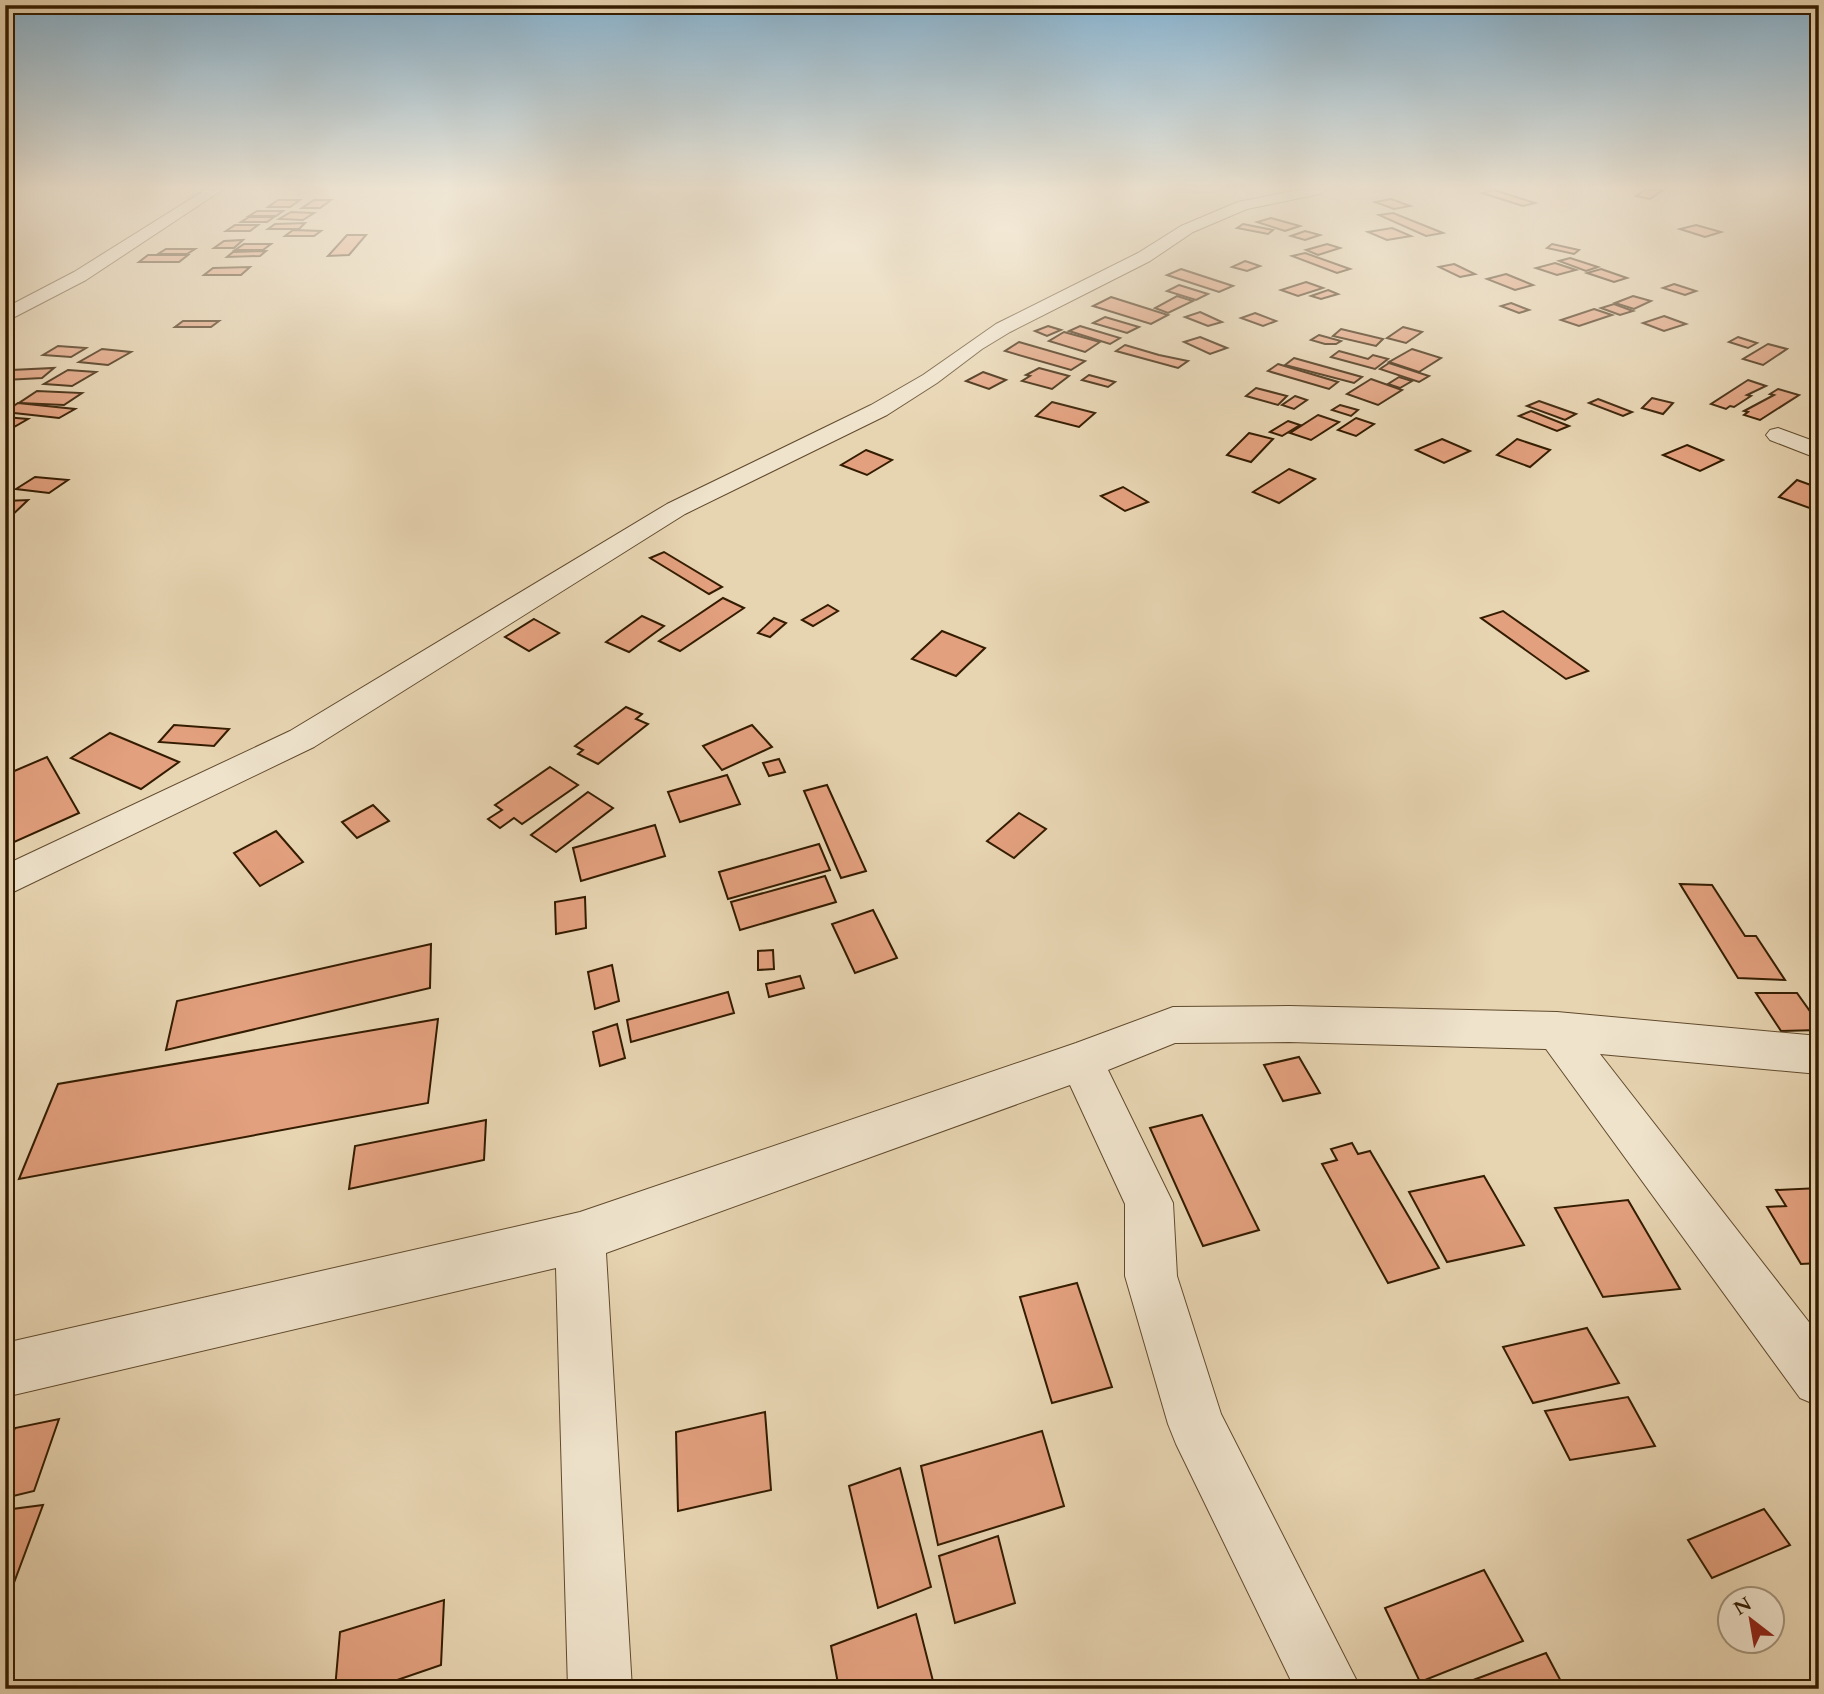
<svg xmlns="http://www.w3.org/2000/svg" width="1824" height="1694" font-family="Cardo,serif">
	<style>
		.building { fill: #e3a07e; stroke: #341c00; stroke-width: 2 }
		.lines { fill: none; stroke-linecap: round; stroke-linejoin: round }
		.minor-casing { stroke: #614a2c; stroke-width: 2 }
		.minor { fill: #efe3cc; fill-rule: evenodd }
	</style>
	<rect width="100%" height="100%" fill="#e7d4b1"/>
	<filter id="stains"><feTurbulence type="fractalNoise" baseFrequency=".00286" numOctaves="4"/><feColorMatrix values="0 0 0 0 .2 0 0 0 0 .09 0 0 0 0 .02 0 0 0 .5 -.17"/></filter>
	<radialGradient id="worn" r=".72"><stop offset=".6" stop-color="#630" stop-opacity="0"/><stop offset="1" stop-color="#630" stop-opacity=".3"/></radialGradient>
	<g class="building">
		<polygon points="1494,190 1535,203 1523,206 1482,193"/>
		<polygon points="1645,190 1663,190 1650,199 1636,196"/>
		<polygon points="1391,199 1410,206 1394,209 1375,202"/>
		<polygon points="278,200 300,200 290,207 268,207"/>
		<polygon points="314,200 331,200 320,208 302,208"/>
		<polygon points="257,211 283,211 276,216 249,216"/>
		<polygon points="291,212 314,213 303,220 279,219"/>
		<polygon points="1393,213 1443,233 1426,236 1379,215"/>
		<polygon points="249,217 274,217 267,222 241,222"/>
		<polygon points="1271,218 1300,226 1285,231 1257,222"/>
		<polygon points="305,223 299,229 268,229 275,224"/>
		<polygon points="1243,224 1273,230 1268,234 1237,228"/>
		<polygon points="235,225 258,225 250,231 226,231"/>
		<polygon points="1696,225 1721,232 1705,237 1680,229"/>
		<polygon points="1392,228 1411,236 1387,240 1368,232"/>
		<polygon points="293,230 321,231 314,236 285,236"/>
		<polygon points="1305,231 1320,235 1305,240 1291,236"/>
		<polygon points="347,235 366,235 349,255 328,256"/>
		<polygon points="243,240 234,248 214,248 224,241"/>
		<polygon points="244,244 271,244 263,250 235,250"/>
		<polygon points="1327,244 1340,248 1318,255 1306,250"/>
		<polygon points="1552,244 1579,250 1574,254 1547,248"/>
		<polygon points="166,249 195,249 187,254 158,254"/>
		<polygon points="266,251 260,256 227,257 233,252"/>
		<polygon points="1305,253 1350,269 1337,273 1292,256"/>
		<polygon points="148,255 188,255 179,262 139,262"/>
		<polygon points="1570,258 1598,267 1586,271 1559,261"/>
		<polygon points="1245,261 1260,266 1247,271 1232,267"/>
		<polygon points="1555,263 1576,270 1557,275 1536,268"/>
		<polygon points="1454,264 1475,274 1460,277 1439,267"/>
		<polygon points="250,267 241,275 204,275 213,268"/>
		<polygon points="1181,269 1233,286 1219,292 1167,275"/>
		<polygon points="1601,269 1627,278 1614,282 1587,273"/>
		<polygon points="1506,274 1533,285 1515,290 1487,279"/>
		<polygon points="1306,282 1323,288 1298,296 1281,290"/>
		<polygon points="1674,284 1696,291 1685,295 1663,288"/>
		<polygon points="1179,285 1208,294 1196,300 1167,291"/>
		<polygon points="1328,290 1338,294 1321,299 1311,296"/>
		<polygon points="1177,296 1193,301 1168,313 1155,308"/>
		<polygon points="1633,296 1651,301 1634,309 1615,303"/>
		<polygon points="1111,297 1168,315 1151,324 1093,306"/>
		<polygon points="1511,303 1529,310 1519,313 1501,306"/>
		<polygon points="1614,304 1633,311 1620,315 1601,308"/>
		<polygon points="1594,309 1612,315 1579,326 1561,320"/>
		<polygon points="1200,312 1222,322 1208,326 1185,317"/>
		<polygon points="1255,313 1276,321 1263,326 1241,318"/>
		<polygon points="1664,316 1686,324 1664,331 1643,323"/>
		<polygon points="1105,317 1139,327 1127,333 1093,323"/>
		<polygon points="183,321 219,321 211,327 175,327"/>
		<polygon points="1048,326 1061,330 1047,336 1035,331"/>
		<polygon points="1080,326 1120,338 1110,344 1069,331"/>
		<polygon points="1403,327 1422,332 1406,343 1387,338"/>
		<polygon points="1341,329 1383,339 1376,346 1333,336"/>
		<polygon points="1064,332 1100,342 1085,352 1049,341"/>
		<polygon points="1319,335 1341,341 1336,344 1325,344 1311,340"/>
		<polygon points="1200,337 1227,348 1210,354 1184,342"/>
		<polygon points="1738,337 1757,343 1748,348 1729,342"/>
		<polygon points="1019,342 1085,361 1071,370 1005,351"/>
		<polygon points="1768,344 1787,349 1763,365 1743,359"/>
		<polygon points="1125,345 1159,355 1188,361 1178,368 1116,351"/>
		<polygon points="58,346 86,348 71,357 43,355"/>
		<polygon points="102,349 131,352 108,365 79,362"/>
		<polygon points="1412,349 1441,358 1419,372 1389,362"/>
		<polygon points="1339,351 1368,359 1373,355 1388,359 1375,369 1331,357"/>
		<polygon points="1294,358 1362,377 1354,383 1285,365"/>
		<polygon points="1389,363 1429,376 1419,382 1380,369"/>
		<polygon points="1278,364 1338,382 1329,389 1268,371"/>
		<polygon points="54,368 42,378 5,380 5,375 11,370"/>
		<polygon points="1039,368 1069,376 1052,389 1022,381 1030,376 1026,375"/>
		<polygon points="68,370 96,372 72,386 44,384"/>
		<polygon points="983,372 1006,380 989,389 966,381"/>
		<polygon points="1089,375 1115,382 1108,387 1082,380"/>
		<polygon points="1399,377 1412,381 1400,388 1388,384"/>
		<polygon points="1371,379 1402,390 1378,405 1347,394"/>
		<polygon points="1748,380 1766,386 1747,395 1751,396 1734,407 1730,406 1726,409 1711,404"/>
		<polygon points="1256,388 1287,396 1278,405 1246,396"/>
		<polygon points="1778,389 1799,395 1760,420 1744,415 1748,412 1744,411 1774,395 1770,394"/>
		<polygon points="37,391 82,393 64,405 19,403"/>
		<polygon points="1295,396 1307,400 1294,409 1282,405"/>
		<polygon points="1652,398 1673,403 1663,414 1642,408"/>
		<polygon points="1598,399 1632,412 1623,416 1589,403"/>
		<polygon points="1539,401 1576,414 1565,420 1527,406"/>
		<polygon points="1052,402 1095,413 1079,427 1036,416"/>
		<polygon points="18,403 75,409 59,418 5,412"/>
		<polygon points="1340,405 1358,410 1351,416 1332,410"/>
		<polygon points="1531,411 1569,426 1557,431 1519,416"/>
		<polygon points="1318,415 1339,422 1311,440 1290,433"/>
		<polygon points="5,417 28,419 14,427 5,426"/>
		<polygon points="1356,418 1374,424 1356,436 1338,430"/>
		<polygon points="1288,421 1300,425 1282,436 1270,432"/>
		<polygon points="1249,433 1273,439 1251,462 1227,455"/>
		<polygon points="1442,439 1470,451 1444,463 1416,450"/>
		<polygon points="1517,439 1550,450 1530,467 1497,455"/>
		<polygon points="1687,445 1723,460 1700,471 1663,455"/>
		<polygon points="866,450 892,460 867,475 841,465"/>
		<polygon points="1289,469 1315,479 1279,503 1253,492"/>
		<polygon points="35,477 68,480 49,493 16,489"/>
		<polygon points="1797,480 1819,488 1818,511 1779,497"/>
		<polygon points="1123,487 1148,502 1125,511 1101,496"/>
		<polygon points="28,500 5,522 5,501"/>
		<polygon points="664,552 722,587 709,594 650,558"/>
		<polygon points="723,598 744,608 680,651 659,641"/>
		<polygon points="828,605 838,611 813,626 802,620"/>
		<polygon points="1503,611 1588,671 1566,679 1481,618"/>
		<polygon points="642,616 664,626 629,652 606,642"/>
		<polygon points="774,618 786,623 770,637 758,633"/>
		<polygon points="534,619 559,633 529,651 505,637"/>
		<polygon points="942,631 985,648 956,676 912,659"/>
		<polygon points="626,707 642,714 636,719 648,724 598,764 578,754 583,750 575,746"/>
		<polygon points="174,725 229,729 214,746 159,742"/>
		<polygon points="752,725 772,747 722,770 703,746"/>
		<polygon points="110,733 179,762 141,789 71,758"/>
		<polygon points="47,757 79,813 12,843 5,829 5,775"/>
		<polygon points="779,759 785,772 769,776 763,763"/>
		<polygon points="550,767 578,785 522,824 514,818 500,828 488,819 502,810 495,805"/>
		<polygon points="727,775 740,804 680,822 668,792"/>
		<polygon points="827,785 866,871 841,878 804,791"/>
		<polygon points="588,792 613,808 556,852 531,835"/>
		<polygon points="373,805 389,821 357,838 342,822"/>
		<polygon points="1019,813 1046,829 1014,858 987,841"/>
		<polygon points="655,825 665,856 581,881 573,848"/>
		<polygon points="276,831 303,862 260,886 234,853"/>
		<polygon points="819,844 830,870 728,899 719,872"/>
		<polygon points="825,876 836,902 740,930 731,902"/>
		<polygon points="1680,884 1712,885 1745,936 1756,936 1785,980 1738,978"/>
		<polygon points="585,897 586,928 556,934 555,902"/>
		<polygon points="873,910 897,958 855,973 832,924"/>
		<polygon points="431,944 430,988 166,1050 177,1001"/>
		<polygon points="773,950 774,969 758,970 758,951"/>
		<polygon points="612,965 619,1001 595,1009 588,972"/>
		<polygon points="800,976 804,988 769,997 766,984"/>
		<polygon points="728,992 734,1013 631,1042 627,1020"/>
		<polygon points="1756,993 1797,993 1819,1024 1819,1030 1781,1031"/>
		<polygon points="438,1019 428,1103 19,1179 58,1084"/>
		<polygon points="617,1024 625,1058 600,1066 593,1032"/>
		<polygon points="1299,1057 1320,1093 1283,1101 1264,1065"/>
		<polygon points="1202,1115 1259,1230 1203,1246 1150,1128"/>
		<polygon points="486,1120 484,1160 349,1189 355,1146"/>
		<polygon points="1352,1143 1358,1154 1370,1151 1439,1268 1388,1283 1322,1164 1337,1160 1331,1149"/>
		<polygon points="1484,1176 1524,1245 1447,1262 1409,1192"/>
		<polygon points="1819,1188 1819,1263 1801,1264 1767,1207 1786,1206 1776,1190"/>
		<polygon points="1628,1200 1680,1289 1603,1297 1555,1208"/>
		<polygon points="1077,1283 1112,1387 1052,1403 1020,1297"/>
		<polygon points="1587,1328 1619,1383 1533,1403 1503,1347"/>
		<polygon points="1628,1397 1655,1446 1570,1460 1545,1411"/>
		<polygon points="765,1412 771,1490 678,1511 676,1432"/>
		<polygon points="59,1419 34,1491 5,1498 5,1454 15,1428"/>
		<polygon points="1042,1431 1064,1506 938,1545 921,1466"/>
		<polygon points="900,1468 931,1587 878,1608 849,1486"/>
		<polygon points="43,1505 6,1604 5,1604 5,1510"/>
		<polygon points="1764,1509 1790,1545 1712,1578 1688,1540"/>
		<polygon points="998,1536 1015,1603 955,1623 939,1556"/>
		<polygon points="1484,1570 1523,1641 1420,1682 1385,1608"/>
		<polygon points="444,1600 441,1665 371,1689 335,1689 340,1632"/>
		<polygon points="916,1614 935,1689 839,1689 831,1646"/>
		<polygon points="1546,1653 1565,1689 1449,1689"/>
	</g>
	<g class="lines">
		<g class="minor-casing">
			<g id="minor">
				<polygon points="205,190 222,190 86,280 5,322 5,308 74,272"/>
				<polygon points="1298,190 1327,190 1320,194 1247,209 1193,232 1150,261 1010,332 982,349 937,383 887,415 685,514 314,747 5,896 5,865 290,731 667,504 871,405 923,375 996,324 1138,253 1181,226 1238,202"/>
				<polygon points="1778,428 1819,443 1819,459 1770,440 1766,435 1770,430"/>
				<polygon points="1289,1006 1557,1012 1819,1036 1819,1074 1600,1054 1819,1335 1819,1406 1800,1398 1546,1049 1289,1042 1175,1043 1108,1070 1173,1203 1177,1276 1221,1414 1361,1689 1295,1689 1176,1444 1168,1424 1125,1276 1125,1204 1070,1085 606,1253 632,1689 568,1689 556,1268 5,1397 5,1343 580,1212 1076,1043 1173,1007"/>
			</g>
		</g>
		<use href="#minor" class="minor"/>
	</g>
	<linearGradient id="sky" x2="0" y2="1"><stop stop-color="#88b5d3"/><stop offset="0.44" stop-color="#f4ecdc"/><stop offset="1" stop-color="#f4ecdc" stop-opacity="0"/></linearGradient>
	<rect width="1824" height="427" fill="url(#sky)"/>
	<rect width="1824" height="1694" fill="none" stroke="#e7d4b1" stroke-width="28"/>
	<rect x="7" y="7" width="1810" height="1680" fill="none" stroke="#341c00" stroke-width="3.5"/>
	<rect x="14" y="14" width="1796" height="1666" fill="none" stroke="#341c00" stroke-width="2"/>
	<g transform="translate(1751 1620) rotate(329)"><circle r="33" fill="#efe3cc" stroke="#a4937a" stroke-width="2"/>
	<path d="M0-5L12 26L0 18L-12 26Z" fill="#8f2418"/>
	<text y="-10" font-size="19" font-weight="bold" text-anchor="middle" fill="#341c00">N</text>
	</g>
	<rect width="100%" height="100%" filter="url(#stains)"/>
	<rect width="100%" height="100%" fill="url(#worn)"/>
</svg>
